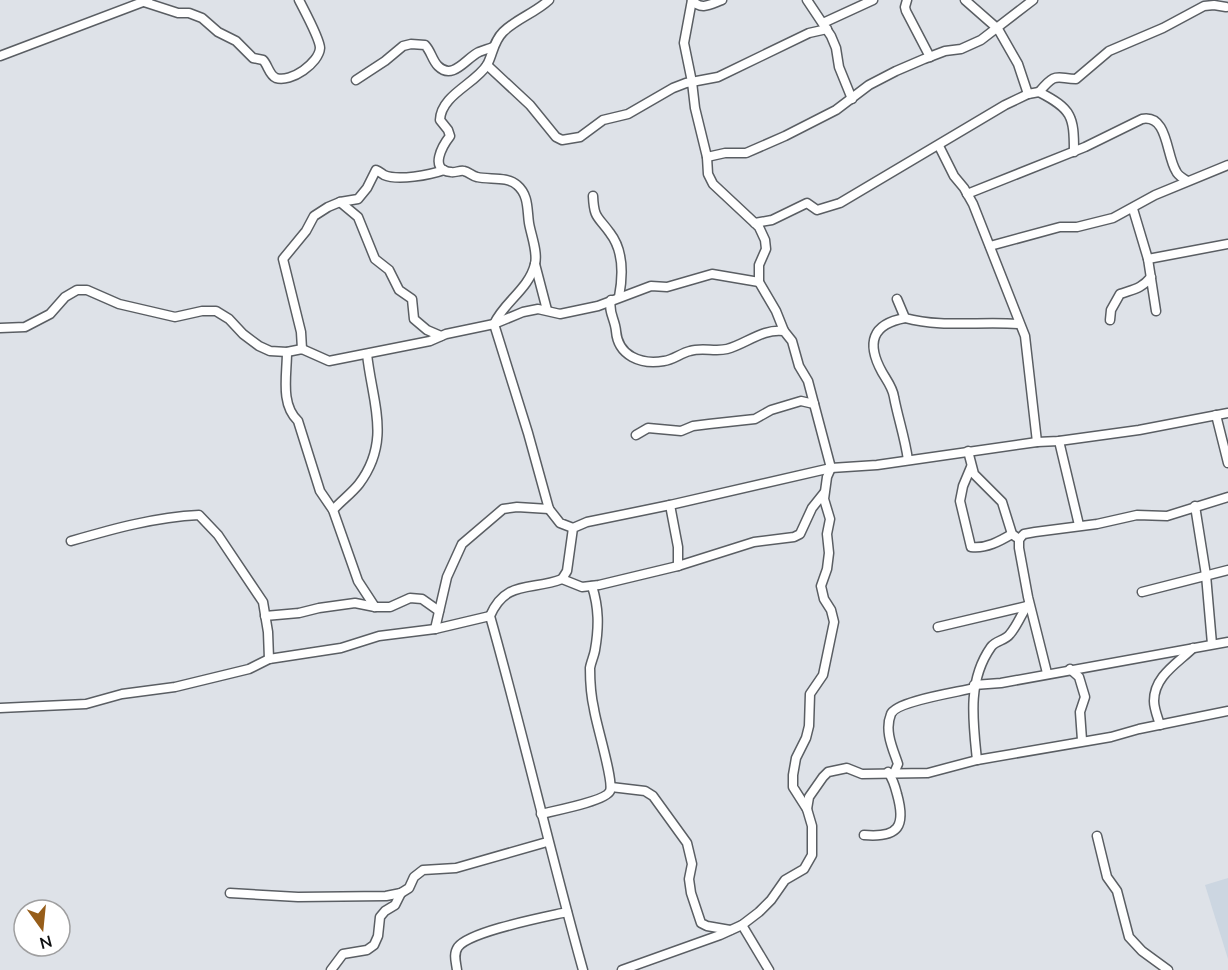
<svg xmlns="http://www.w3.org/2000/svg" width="1228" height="970" font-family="Mulish,sans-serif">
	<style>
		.built { fill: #ccd6e1 }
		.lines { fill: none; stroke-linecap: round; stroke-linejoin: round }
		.minor-casing { stroke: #5a5e63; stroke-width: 11 }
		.minor { stroke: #fff; stroke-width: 8 }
	</style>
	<rect width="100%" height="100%" fill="#dee2e8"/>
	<polygon class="built" points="1228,878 1228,959 1205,885"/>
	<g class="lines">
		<g class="minor-casing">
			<g id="minor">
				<path d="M549,0C535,13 516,19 503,32C493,42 493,54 487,65C475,84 441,95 440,120L448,130L450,136C443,145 428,170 451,172C455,173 460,170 464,171C469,172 472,176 477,177C489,180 507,176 517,185C529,195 527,210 529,223C531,235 538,252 535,264C529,289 504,302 494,324L528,433L549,509L560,523L573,528"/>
				<polyline points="692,0 684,43 692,82 695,108 707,157 708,174 713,184 759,227 765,240 766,249 759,265 759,282 776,311 784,331"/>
				<path d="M692,0C701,11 711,4 722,0"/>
				<polyline points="807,0 831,36 836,48 839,67 852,99"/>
				<polyline points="907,0 905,7 906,11 930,57"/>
				<polyline points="965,0 998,29 1018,64 1028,94"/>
				<path d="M144,2L178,13H189L202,18L218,32L236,41L253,58L263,60C268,65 269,75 276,78C291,83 319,63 320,48C320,39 304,10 299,0"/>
				<polyline points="823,23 873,0"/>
				<polyline points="0,56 148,0"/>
				<polyline points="487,65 530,105 556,137 562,140 580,137 603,120 628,114 673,88 686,83 718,77 809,33 827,29"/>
				<path d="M356,80L385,61L403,46L411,44L425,45C431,51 432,60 438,66C453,81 466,58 479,52C483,50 488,49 493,47"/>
				<path d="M1039,92C1056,72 1055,78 1076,79L1109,51L1163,28L1204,6L1214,5L1226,7"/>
				<polyline points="939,146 954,176 964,188 973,204 1025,336 1037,442"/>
				<polyline points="707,157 725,153 746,153 785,136 836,110 869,85 896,71 924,59 945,51 961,49 981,40 1033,0"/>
				<path d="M967,194L1085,147L1142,119C1168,114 1166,155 1176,171C1178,176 1183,178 1187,181"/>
				<path d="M593,196C594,219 598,216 610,233C624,251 623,276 619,297"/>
				<polyline points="340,202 358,217 375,259 389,270 399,290 412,299 414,319 427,330 441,336"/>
				<polyline points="1133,209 1148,259 1156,311"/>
				<path d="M755,223L772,220L807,203L817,210L840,203L1005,105L1028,94L1039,92C1072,109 1074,116 1074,152"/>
				<polyline points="990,246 1060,227 1077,227 1113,218 1155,195 1228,165"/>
				<polyline points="1148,259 1228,244"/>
				<polyline points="535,264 547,310"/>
				<path d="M897,299L905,318C942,328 980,321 1019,324"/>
				<path d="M611,300C608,312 615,319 616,331C618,356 641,365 664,361C673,360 681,353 690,351C702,347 715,352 727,349C746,344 763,328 784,331L792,341L799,366L808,381L831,468L827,477L824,499L830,519L827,534L829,553L827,569L821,586L824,599L831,610L834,622L823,675L810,694L809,726L806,738L796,758L793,775V787L807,809"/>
				<path d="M905,318C872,324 866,343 882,372C886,379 893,388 894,397C898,418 905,438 908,460"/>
				<path d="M1110,320L1111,310L1120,294C1134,289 1141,289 1151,277"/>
				<polyline points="0,328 25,327 50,314 65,297 77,290 87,290 119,304 175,317 202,311 216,311 229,319 243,334 259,346 270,351 287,352 302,349 329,361 430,341 446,334 494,324 523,312 538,309 560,314 598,306 651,286 667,287 712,274 759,282"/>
				<path d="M302,349L301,332L283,259L306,231L314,216L328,207L340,202L358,199L367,188L376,170C379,171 381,173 384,175C398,181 430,175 444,170"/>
				<path d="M287,352C287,375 280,404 298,421L320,491L333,510L358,581L375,607"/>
				<polyline points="1216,415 1228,463"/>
				<polyline points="636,435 648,428 681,431 693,426 709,424 755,419 771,410 801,401 814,404"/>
				<polyline points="1059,441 1079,525"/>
				<polyline points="968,451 974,474 1002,502 1012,534 1016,537"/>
				<path d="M971,467L963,486L960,501L971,547C986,549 1000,541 1012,534"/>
				<polyline points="670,505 678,547 678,566"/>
				<polyline points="1195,506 1206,575 1212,644"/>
				<path d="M333,510C341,501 352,493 359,484C392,440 372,402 367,354"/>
				<path d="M71,541C113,529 155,517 199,515L218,535L263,602L268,632L269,659"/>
				<polyline points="562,579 582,587 599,585 678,566 754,542 794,537 800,534 812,508 824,493"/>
				<polyline points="1142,592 1228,570"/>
				<polyline points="265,616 299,613 319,608 355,603 375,607 390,607 410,598 422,599 439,611"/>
				<polyline points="938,627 1027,606"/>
				<polyline points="435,629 447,577 462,544 503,509 517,507 549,509"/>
				<polyline points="1070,669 1079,677 1085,697 1080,712 1082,740"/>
				<polyline points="1047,673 1028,597 1019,548 1019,540 1021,537 1024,534 1035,532 1097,524 1137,515 1167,516 1228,497"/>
				<polyline points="974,685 1001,683 1228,642"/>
				<polyline points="0,708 86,704 122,694 175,687 249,669 269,659 341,648 379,636 435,629 490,616"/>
				<path d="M1160,725C1158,718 1154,709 1154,701C1154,676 1178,663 1193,648"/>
				<path d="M977,760C973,721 967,681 991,647C996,640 1005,641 1010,634C1017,626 1021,615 1027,606"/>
				<path d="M894,773L898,764C893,749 884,731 891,714C896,701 959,692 974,688"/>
				<polyline points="611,787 645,791 653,796 687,843 692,864 689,879 691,893 701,923 707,926 730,930"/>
				<path d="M541,814C553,811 606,801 610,791C614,781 596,724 594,709C591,696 590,681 590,668C591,662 594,656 595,650C599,627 599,608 592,586"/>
				<path d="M864,835C899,838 906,826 897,794C895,786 893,779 888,772"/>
				<polyline points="1097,836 1107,877 1117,891 1129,937 1142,951 1168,970"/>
				<polyline points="230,893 298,897 386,896 401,893 409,888 414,877 423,870 456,868 547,842"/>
				<polyline points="742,925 769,970"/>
				<polyline points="331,970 343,954 367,950 374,945 378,936 380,917 385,911 395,905 401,893"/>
				<path d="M457,970C456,962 453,954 458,947C470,931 545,917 567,912"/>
				<path d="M583,970C550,852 523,733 490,616C506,579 532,591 562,579L567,571L573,528L587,522L670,505L831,468L877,465L1037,442L1059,441L1139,430L1228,413"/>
				<polyline points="622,970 720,935 742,925 759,912 771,900 785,880 804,869 812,855 812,826 807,809 809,797 823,777 828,772 847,768 862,774 928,773 977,760 1111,737 1139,729 1228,711"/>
			</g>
		</g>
		<use href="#minor" class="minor"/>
	</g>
	<g transform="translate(42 928) rotate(165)"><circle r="28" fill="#ffffff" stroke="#9f9fa0" stroke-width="1.5"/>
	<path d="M0-4.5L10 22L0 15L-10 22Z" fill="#965d19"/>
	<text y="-9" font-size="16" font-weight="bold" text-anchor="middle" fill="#0e1011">N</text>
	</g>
</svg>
